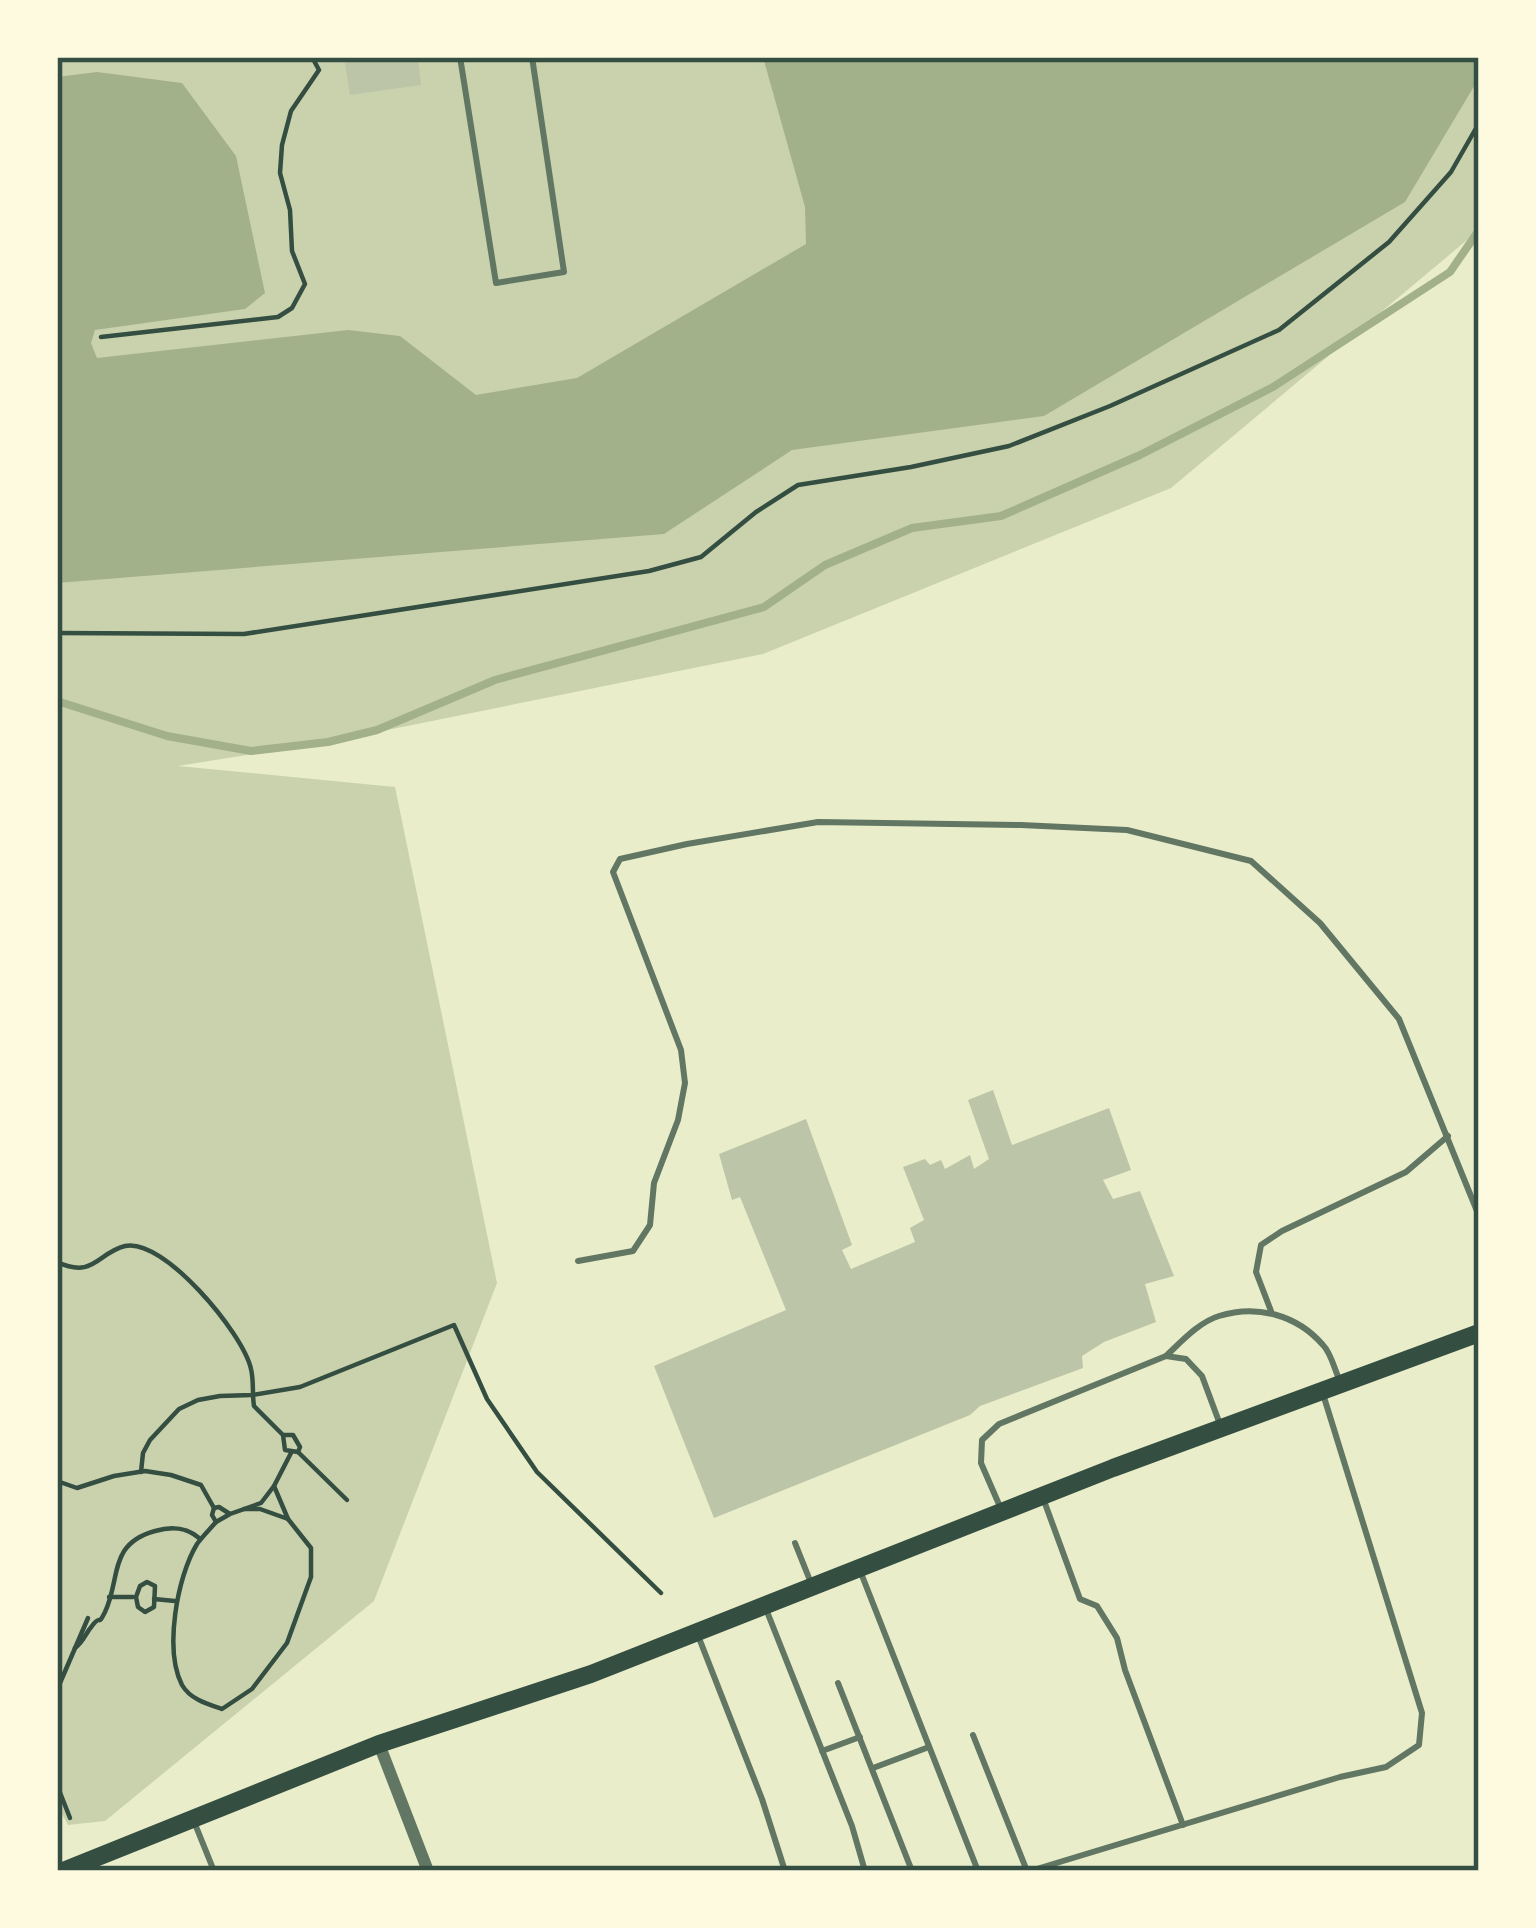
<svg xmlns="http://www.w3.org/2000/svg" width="1536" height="1928" font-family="Barlow,sans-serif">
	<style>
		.green { fill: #cad2ad }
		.water { fill: #a3b18a }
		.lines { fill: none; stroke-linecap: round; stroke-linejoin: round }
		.stream { stroke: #a3b18a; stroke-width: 8 }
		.building { fill: #bcc5a7 }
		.path { stroke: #344e41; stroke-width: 4.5 }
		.service { stroke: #617663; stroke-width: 6 }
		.minor { stroke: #617663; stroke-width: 12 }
		.secondary { stroke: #344e41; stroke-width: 18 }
		.neatline { fill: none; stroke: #344e41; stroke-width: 4.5 }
	</style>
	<rect width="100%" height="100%" fill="#e9edc9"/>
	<polygon class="green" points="57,57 1479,57 1479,230 1171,488 763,654 328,742 178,766 395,787 497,1283 374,1601 105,1821 68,1825 57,1805"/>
	<polygon class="water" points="763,57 1479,57 1479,78 1405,202 1044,416 792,450 664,534 57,583 57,77 97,72 182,83 236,156 265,293 245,309 95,330 91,343 97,358 348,330 400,336 476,395 577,378 806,244 805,207"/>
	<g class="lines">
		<polyline class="stream" points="57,701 167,736 251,751 328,742 377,730 495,680 764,607 825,565 912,528 1001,516 1140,455 1273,387 1450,272 1479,230"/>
	</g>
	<g class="building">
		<polygon points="344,57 418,57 421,85 350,95"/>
		<polygon points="993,1090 1012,1145 1109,1108 1131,1170 1103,1180 1113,1199 1140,1191 1174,1276 1145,1284 1156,1322 1104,1342 1082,1356 1083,1368 980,1406 970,1415 714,1518 654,1366 786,1310 740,1197 732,1200 719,1154 806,1119 852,1245 842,1250 851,1269 915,1242 910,1228 924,1220 903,1167 925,1159 930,1165 941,1160 945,1169 970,1155 974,1169 989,1159 968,1100"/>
	</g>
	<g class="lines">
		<g class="path">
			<polyline points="101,337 278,317 292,308 305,284 292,251 290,210 280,173 282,145 291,111 319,70 312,57"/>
			<polyline points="57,633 244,634 649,571 701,557 756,512 798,485 911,467 1009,446 1110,406 1279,330 1389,242 1451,172 1479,123"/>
			<path d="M57,1262C94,1279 97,1253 125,1246C163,1237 243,1333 251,1369C254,1381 252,1394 254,1406L283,1435H293L300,1447L298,1452L285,1450L283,1435"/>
			<polyline points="298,1452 347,1500"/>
			<polyline points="141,1472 143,1453 150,1440 179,1409 198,1400 220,1396 252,1395 300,1387 454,1325 487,1399 537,1472 661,1593"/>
			<polyline points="57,1481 77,1488 114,1476 145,1471 171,1475 201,1485 214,1508"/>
			<polyline points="274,1486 288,1519"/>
			<polyline points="230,1514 216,1522 212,1515 214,1508 219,1507 230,1514 261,1503 274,1486 291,1453"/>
			<path d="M216,1522C210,1529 202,1537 197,1544C177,1577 164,1650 182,1685C190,1699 207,1704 222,1709L252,1689L287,1643L311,1577V1548L288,1519L260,1509H244"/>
			<polygon points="147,1582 155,1586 154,1607 145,1612 138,1607 136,1597 140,1586"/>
			<polyline points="109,1597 133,1597"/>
			<polyline points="154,1599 175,1601"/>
			<path d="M75,1648C84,1641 85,1634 92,1626C102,1613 97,1628 105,1612C121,1578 108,1544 155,1531C172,1526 186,1527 199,1538"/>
			<polyline points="57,1690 88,1618"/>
			<polyline points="57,1785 70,1818"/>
		</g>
		<g class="service">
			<polyline points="460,57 496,283 564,272 532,57"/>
			<polyline points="578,1261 633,1251 650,1225 654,1183 678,1120 685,1083 681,1050 613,872 620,859 687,844 818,822 1021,825 1127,830 1251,861 1320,923 1399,1019 1479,1216"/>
			<polyline points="1271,1311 1256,1272 1261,1245 1282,1231 1406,1172 1448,1136"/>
			<polyline points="1166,1356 1186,1359 1202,1376 1221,1427"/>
			<polyline points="1043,1498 1080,1599 1097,1606 1117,1638 1125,1670 1183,1825"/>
			<path d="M1001,1509L981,1463L982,1440L999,1424L1166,1356C1181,1342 1199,1322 1219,1316C1257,1304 1297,1315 1323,1345C1331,1353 1334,1368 1339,1379"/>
			<polyline points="795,1543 811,1583"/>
			<polyline points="861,1573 978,1871"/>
			<polyline points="766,1609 852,1826 865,1871"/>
			<polyline points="699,1638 762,1799 785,1871"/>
			<polyline points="838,1683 912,1871"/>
			<polyline points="973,1735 1027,1871"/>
			<polyline points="822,1751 860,1737"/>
			<polyline points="873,1768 929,1747"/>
			<polyline points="195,1824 214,1871"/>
			<polyline points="1030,1871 1340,1777 1386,1767 1419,1745 1422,1713 1323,1394"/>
		</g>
		<polyline class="minor" points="379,1744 428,1871"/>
		<polyline class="secondary" points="63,1871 379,1744 591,1674 1113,1468 1479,1333"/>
	</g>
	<rect width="1536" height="1928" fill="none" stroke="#fefae0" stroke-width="120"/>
	<rect x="60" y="60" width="1416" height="1808" class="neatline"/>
</svg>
